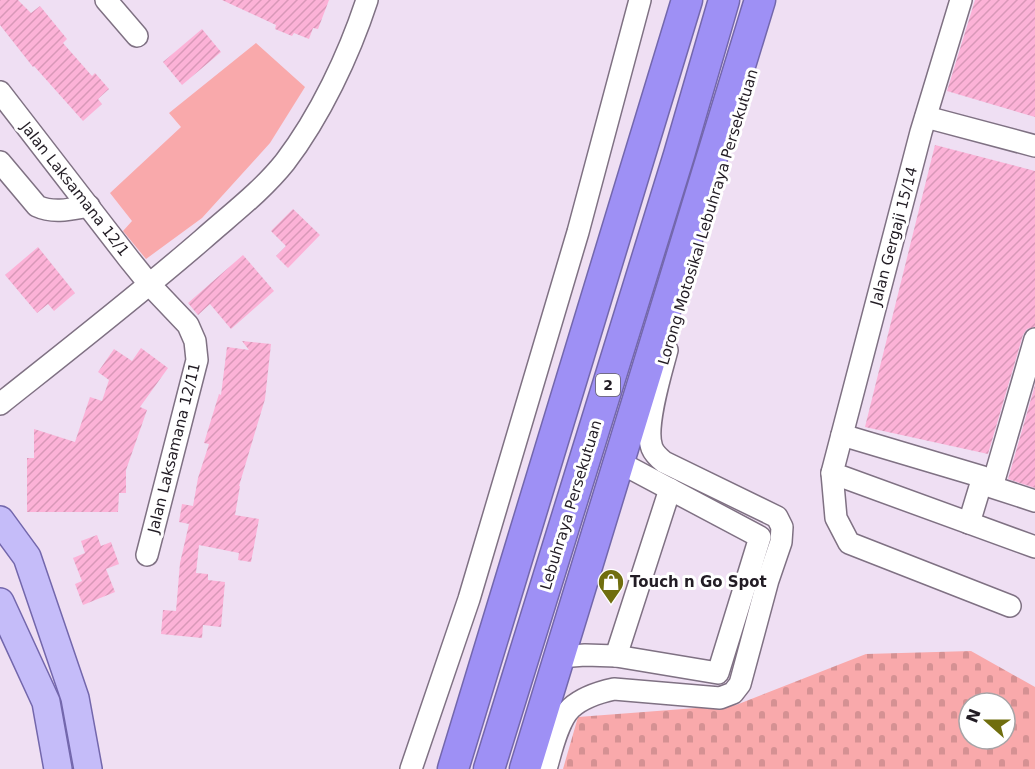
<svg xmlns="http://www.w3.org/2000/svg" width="1035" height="769" font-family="'DejaVu Sans',sans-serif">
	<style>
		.grass { fill: #f9a9ab }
		.cemetery { fill: url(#cemetery-stones); fill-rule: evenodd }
		.building { fill: url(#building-hatch) }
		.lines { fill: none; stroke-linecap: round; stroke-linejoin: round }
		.minor-casing { stroke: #7f7183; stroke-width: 24 }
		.major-casing { stroke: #7367ac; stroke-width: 30 }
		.highway-casing { stroke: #7367ac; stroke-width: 33 }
		.minor { stroke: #fff; stroke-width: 21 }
		.major { stroke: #c5bcf9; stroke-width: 27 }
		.highway { stroke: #9e90f5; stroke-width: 30 }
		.labels { text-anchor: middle; stroke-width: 6; stroke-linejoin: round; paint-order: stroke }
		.shield { fill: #fff; stroke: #646066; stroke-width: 1.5 }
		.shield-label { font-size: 14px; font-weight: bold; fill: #221c24 }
		.street-label { font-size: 15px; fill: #221c24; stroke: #fff }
		.poi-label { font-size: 15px; font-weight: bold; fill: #221c24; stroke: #fff; text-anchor: start }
	</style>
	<defs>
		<pattern id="cemetery-stones" width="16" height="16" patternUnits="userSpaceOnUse" patternTransform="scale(1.5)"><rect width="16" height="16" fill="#f9a9ab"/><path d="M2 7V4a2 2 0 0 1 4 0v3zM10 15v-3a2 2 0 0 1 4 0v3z" fill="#d59193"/></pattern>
		<pattern id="building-hatch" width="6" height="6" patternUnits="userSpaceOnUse" patternTransform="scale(1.5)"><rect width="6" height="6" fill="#fcb2d7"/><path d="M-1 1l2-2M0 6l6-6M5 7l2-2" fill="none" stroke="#d898b8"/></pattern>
	</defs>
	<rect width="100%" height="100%" fill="#efdff3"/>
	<polygon class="grass" points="256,43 305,87 270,143 202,218 146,259 123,231 132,221 110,193 181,127 169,113"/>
	<path class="cemetery" d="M971,651L1035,687V769H563L578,717L736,705L866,654ZM969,703H1005V739H969Z"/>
	<g class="building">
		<polygon points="0,0 18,0 31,13 40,6 67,39 63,43 92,76 95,73 109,89 98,99 102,104 83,121 34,66 33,67 0,25"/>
		<polygon points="222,0 329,0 318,29 313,28 309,39 294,33 292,36 275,29 276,25"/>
		<polygon points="975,0 1035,0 1035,117 947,91"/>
		<polygon points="202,29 221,52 182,85 163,62"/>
		<polygon points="935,145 1035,171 1035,327 1027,329 1023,335 988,454 865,427"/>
		<polygon points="293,209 320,235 288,268 276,256 286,246 271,231"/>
		<polygon points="38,247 75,293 54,311 48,304 37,313 5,275"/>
		<polygon points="243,255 274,291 231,329 210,304 198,315 188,303"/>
		<polygon points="242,341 271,344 265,399 239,486 240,486 235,515 259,519 251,562 238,560 239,553 199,545 196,573 208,574 208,580 225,582 221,627 203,625 202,638 161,634 163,610 176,611 180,563 189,524 179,522 182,504 193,506 198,478 209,444 204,443 219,394 221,395 227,347 249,350"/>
		<polygon points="141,348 168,368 140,407 147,410 126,470 126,493 119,493 118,512 27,512 27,458 34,458 34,429 75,442 90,397 102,401 109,380 98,372 114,349 132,361"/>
		<polygon points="1035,385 1035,488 1008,479"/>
		<polygon points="97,535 101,546 111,542 119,564 106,569 115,592 83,605 75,584 82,581 73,558 85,553 81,541"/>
	</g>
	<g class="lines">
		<g class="minor-casing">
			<g id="minor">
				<polyline points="106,0 137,36"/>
				<polyline points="961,0 921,132 832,473 1035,547"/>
				<polyline points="0,92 129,259 150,285 188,325 195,341 197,360 147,555"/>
				<polyline points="926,117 1035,146"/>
				<path d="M0,162L37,206C54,214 72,209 89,206"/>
				<polyline points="1035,339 992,487 1035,501"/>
				<path d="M0,404C68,350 136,297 202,240C230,215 261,192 285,162C320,116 349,55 367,0"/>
				<polyline points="842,435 983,477 969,523"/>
				<polyline points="832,473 836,518 849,543 1010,606"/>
				<polyline points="616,656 670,489"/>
				<polyline points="559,657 585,655 616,656 718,673 760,537 617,461"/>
				<polyline points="411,769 469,599 578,232 640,0"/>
				<path d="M546,769C551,752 558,720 571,708C582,698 600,692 614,689L720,698L733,693L740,684L768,580L781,542L782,527L777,517L664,462C659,458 654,453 652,448C644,427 661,373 667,350"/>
			</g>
		</g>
		<g class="major-casing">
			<g id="major">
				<polyline points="0,520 27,557 75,698 88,769"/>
				<polyline points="0,602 46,702 58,769"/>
			</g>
		</g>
		<g class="highway-casing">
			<g id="highway">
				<polyline points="453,769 687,0"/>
				<polyline points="489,769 679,155 724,0"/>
				<polyline points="525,769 760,0"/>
			</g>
		</g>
		<use href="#minor" class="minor"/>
		<use href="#major" class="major"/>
		<use href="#highway" class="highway"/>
	</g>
	<defs>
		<g id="shop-pin" transform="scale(1.35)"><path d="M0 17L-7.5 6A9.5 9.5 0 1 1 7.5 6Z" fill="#706e0e" stroke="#fff"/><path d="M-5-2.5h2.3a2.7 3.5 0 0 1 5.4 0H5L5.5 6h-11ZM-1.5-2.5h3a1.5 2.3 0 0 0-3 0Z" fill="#fff"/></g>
	</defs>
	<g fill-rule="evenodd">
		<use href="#shop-pin" x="611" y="582"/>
	</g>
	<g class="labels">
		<rect class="shield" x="596" y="374" width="24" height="22" rx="4.5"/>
		<g class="shield-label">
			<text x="608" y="390">2</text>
		</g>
		<g class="street-label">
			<text transform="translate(75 189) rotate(52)" y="5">Jalan Laksamana 12/1</text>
			<text transform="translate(708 217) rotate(-73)" y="5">Lorong Motosikal Lebuhraya Persekutuan</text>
			<text transform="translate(894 236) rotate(-75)" y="5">Jalan Gergaji 15/14</text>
			<text transform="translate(174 448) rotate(-76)" y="5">Jalan Laksamana 12/11</text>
			<text transform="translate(571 505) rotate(-73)" y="5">Lebuhraya Persekutuan</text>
		</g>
		<g class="poi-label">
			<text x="630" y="587">Touch n Go Spot</text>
		</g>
	</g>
	<g transform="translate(987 721) rotate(291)"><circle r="28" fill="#ffffff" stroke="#a7a4a7" stroke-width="1.5"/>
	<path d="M0-4.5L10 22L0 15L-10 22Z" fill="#706e0e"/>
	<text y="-9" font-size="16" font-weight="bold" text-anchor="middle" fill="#221c24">N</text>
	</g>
</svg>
